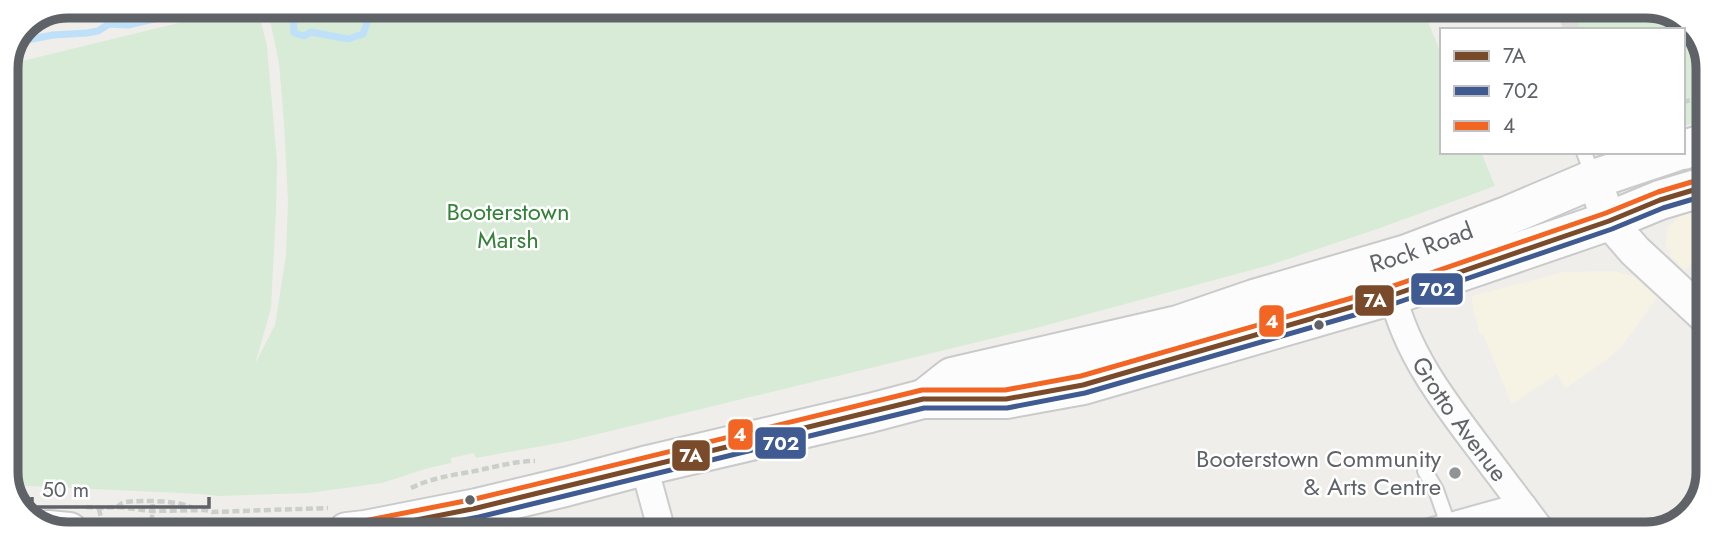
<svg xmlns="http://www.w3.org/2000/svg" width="1713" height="539" font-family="Jost,sans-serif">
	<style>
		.commercial { fill: #f7f3e4 }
		.industrial { fill: #dfddda }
		.green { fill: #d8ebd6 }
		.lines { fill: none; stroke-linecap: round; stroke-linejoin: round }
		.stream { stroke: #bfe0f9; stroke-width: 7 }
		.service-casing { stroke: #cbcccc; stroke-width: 18 }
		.minor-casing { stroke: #cbcccc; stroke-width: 30 }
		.tertiary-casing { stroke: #cbcccc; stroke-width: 37 }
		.secondary-casing { stroke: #cacacb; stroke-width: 42 }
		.path { stroke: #cacfcc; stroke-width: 4.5; stroke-dasharray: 7 3.5; stroke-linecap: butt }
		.service { stroke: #fdfcfc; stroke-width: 14 }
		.minor { stroke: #fdfcfc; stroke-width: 26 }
		.tertiary { stroke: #fdfcfc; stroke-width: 33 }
		.secondary { stroke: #fdfcfc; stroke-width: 38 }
		.bus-1-casing { stroke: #fff; stroke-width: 10 }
		.bus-2-casing { stroke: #fff; stroke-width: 10 }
		.bus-3-casing { stroke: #fff; stroke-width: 10 }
		.bus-1 { stroke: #7a4b2a; stroke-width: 5 }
		.bus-2 { stroke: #3f5b92; stroke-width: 5 }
		.bus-3 { stroke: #f26522; stroke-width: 5 }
		.bus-dot { fill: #5f6368; stroke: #fff; stroke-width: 2.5 }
		.poi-dot { fill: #919496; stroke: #fff; stroke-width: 2.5 }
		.labels { text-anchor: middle; stroke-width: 5; stroke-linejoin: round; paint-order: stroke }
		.park-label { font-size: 24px; fill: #348238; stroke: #fff }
		.street-label { font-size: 24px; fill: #5f6368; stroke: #fff }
		.poi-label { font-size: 24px; fill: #5f6368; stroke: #fff; text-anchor: end }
		.rim { fill: none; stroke: #5f6368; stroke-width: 9 }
		.line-badge { stroke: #fff; stroke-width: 2.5 }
		.badge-label { font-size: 19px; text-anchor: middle; font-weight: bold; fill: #fff }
	</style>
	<rect width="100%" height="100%" fill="#efeeea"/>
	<g class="commercial">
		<polygon points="1707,208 1707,250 1684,270 1670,255 1672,253 1666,247 1667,228 1681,215"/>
		<polygon points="1614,271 1633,276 1657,297 1631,334 1618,350 1606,360 1566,388 1557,374 1512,404 1483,334 1480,334 1473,308 1472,296 1564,272"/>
	</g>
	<polygon class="industrial" points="1574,12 1581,30 1563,30 1559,18"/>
	<g class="green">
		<polygon points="248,6 257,6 267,46 277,161 276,211 271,308 255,364 275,325 286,255 288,201 284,123 279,63 267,6 1422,7 1442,56 1442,152 1481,152 1495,186 1380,228 1270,265 1036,328 569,441 476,458 474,453 451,458 451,463 425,469 382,483 308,493 219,496 201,494 9,485 6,479 6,65"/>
		<polygon points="1555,7 1662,7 1695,29 1708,63 1707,120 1683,126 1683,30 1580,30 1574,12 1559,18"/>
	</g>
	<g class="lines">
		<g class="stream">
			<polyline points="287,6 293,18 294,33 304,36 311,32 348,39 363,34 367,23 359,6"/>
			<polyline points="16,42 53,35 87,33 98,31 109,24 128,25 214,5"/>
		</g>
		<g class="service-casing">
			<g id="service">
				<polyline points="1584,152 1593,177"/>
				<polyline points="1425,471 1436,490 1449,527"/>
			</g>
		</g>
		<g class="minor-casing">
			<g id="minor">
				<path id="s1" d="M1393,295C1406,351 1442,399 1476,444C1499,474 1521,504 1544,534"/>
				<polyline points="644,466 662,532"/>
				<polyline points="1426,533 1523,506"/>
			</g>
		</g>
		<g class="tertiary-casing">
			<polyline id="tertiary" points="1594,179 1609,221 1635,251 1706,317"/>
		</g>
		<g class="secondary-casing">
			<g id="secondary">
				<polyline points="1683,150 1707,143"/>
				<path id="s2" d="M928,396L952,377L1178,325L1254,299L1407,254L1507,216L1594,179L1675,152"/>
				<polyline points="48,530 69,532"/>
				<polyline points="347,532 365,530 477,508 565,487 644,466 870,413 923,399 1006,399 1083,385 1393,295 1609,221 1660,200 1707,186"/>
			</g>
		</g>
		<g class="path">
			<polyline points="1683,102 1707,96"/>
			<path d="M411,488C431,478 453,475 475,471C495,467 515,461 535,461"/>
			<polyline points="15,500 35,501"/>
			<polyline points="86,507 99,508 117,507 152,511 205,510 212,512 328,508"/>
			<path d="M117,507C121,504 121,503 126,502C142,500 182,500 194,509"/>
			<polyline points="99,509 104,532"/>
			<polyline points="151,532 153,501"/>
		</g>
		<use href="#service" class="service"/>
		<use href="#minor" class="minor"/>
		<use href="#tertiary" class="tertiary"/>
		<use href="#secondary" class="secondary"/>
		<g class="bus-1-casing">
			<polyline id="bus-1" points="348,532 365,530 477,508 923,399 1006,399 1083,385 1393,295 1609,221 1660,200 1707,186"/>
		</g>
		<g class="bus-2-casing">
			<polyline id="bus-2" points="400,532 479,517 924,408 1007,408 1085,393 1396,303 1612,229 1663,208 1707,195"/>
		</g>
		<g class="bus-3-casing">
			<polyline id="bus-3" points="346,523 364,521 475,499 922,390 1005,390 1081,376 1390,287 1606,213 1658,192 1705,178"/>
		</g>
		<use href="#bus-1" class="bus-1"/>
		<use href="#bus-2" class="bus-2"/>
		<use href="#bus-3" class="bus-3"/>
	</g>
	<g class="bus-dot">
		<circle cx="1319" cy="325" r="6"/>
		<circle cx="470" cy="500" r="6"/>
	</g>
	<circle class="poi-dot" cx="1455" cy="473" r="7"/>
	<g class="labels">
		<g class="park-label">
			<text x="508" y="220">Booterstown<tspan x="508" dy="28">Marsh</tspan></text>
		</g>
		<g class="street-label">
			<text dy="8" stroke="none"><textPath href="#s2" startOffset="518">Rock Road</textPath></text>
			<text dy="8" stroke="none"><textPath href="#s1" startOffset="142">Grotto Avenue</textPath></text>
		</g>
		<g class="poi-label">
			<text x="1441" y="467">Booterstown Community<tspan x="1441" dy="28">&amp; Arts Centre</tspan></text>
		</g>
	</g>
	<path d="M0 0H1713V539H0ZM68 18H1646A50 50 0 0 1 1696 68V472A50 50 0 0 1 1646 522H68A50 50 0 0 1 18 472V68A50 50 0 0 1 68 18Z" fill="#fff" fill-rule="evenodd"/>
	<path class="rim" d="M68 18H1646A50 50 0 0 1 1696 68V472A50 50 0 0 1 1646 522H68A50 50 0 0 1 18 472V68A50 50 0 0 1 68 18Z"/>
	<g class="line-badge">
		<rect x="1410" y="272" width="54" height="34" rx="7" fill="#3f5b92"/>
		<rect x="1354" y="284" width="41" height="33" rx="7" fill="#7a4b2a"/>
		<rect x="1258" y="304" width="27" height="34" rx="7" fill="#f26522"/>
		<rect x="727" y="418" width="27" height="33" rx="7" fill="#f26522"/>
		<rect x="754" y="426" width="53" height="34" rx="7" fill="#3f5b92"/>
		<rect x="671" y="439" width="40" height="33" rx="7" fill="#7a4b2a"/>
	</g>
	<g class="badge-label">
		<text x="1437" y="296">702</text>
		<text x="1375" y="307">7A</text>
		<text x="1272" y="328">4</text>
		<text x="740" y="441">4</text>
		<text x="781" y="450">702</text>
		<text x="691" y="462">7A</text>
	</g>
	<rect x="1440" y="28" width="245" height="126" fill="#ffffff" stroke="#bfc1c3" stroke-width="2"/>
	<rect x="1454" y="51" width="35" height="10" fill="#7a4b2a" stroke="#bfc1c3" stroke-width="2"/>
	<text x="1503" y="63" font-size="21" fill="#5f6368">7A</text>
	<rect x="1454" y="86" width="35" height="10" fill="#3f5b92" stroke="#bfc1c3" stroke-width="2"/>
	<text x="1503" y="98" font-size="21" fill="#5f6368">702</text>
	<rect x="1454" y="121" width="35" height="10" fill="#f26522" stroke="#bfc1c3" stroke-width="2"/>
	<text x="1503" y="133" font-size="21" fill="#5f6368">4</text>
	<path d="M32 497v10h177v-10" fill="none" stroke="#5f6368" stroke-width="3.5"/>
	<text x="42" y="497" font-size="21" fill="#5f6368" stroke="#ffffff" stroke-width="5" paint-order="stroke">50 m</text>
</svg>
